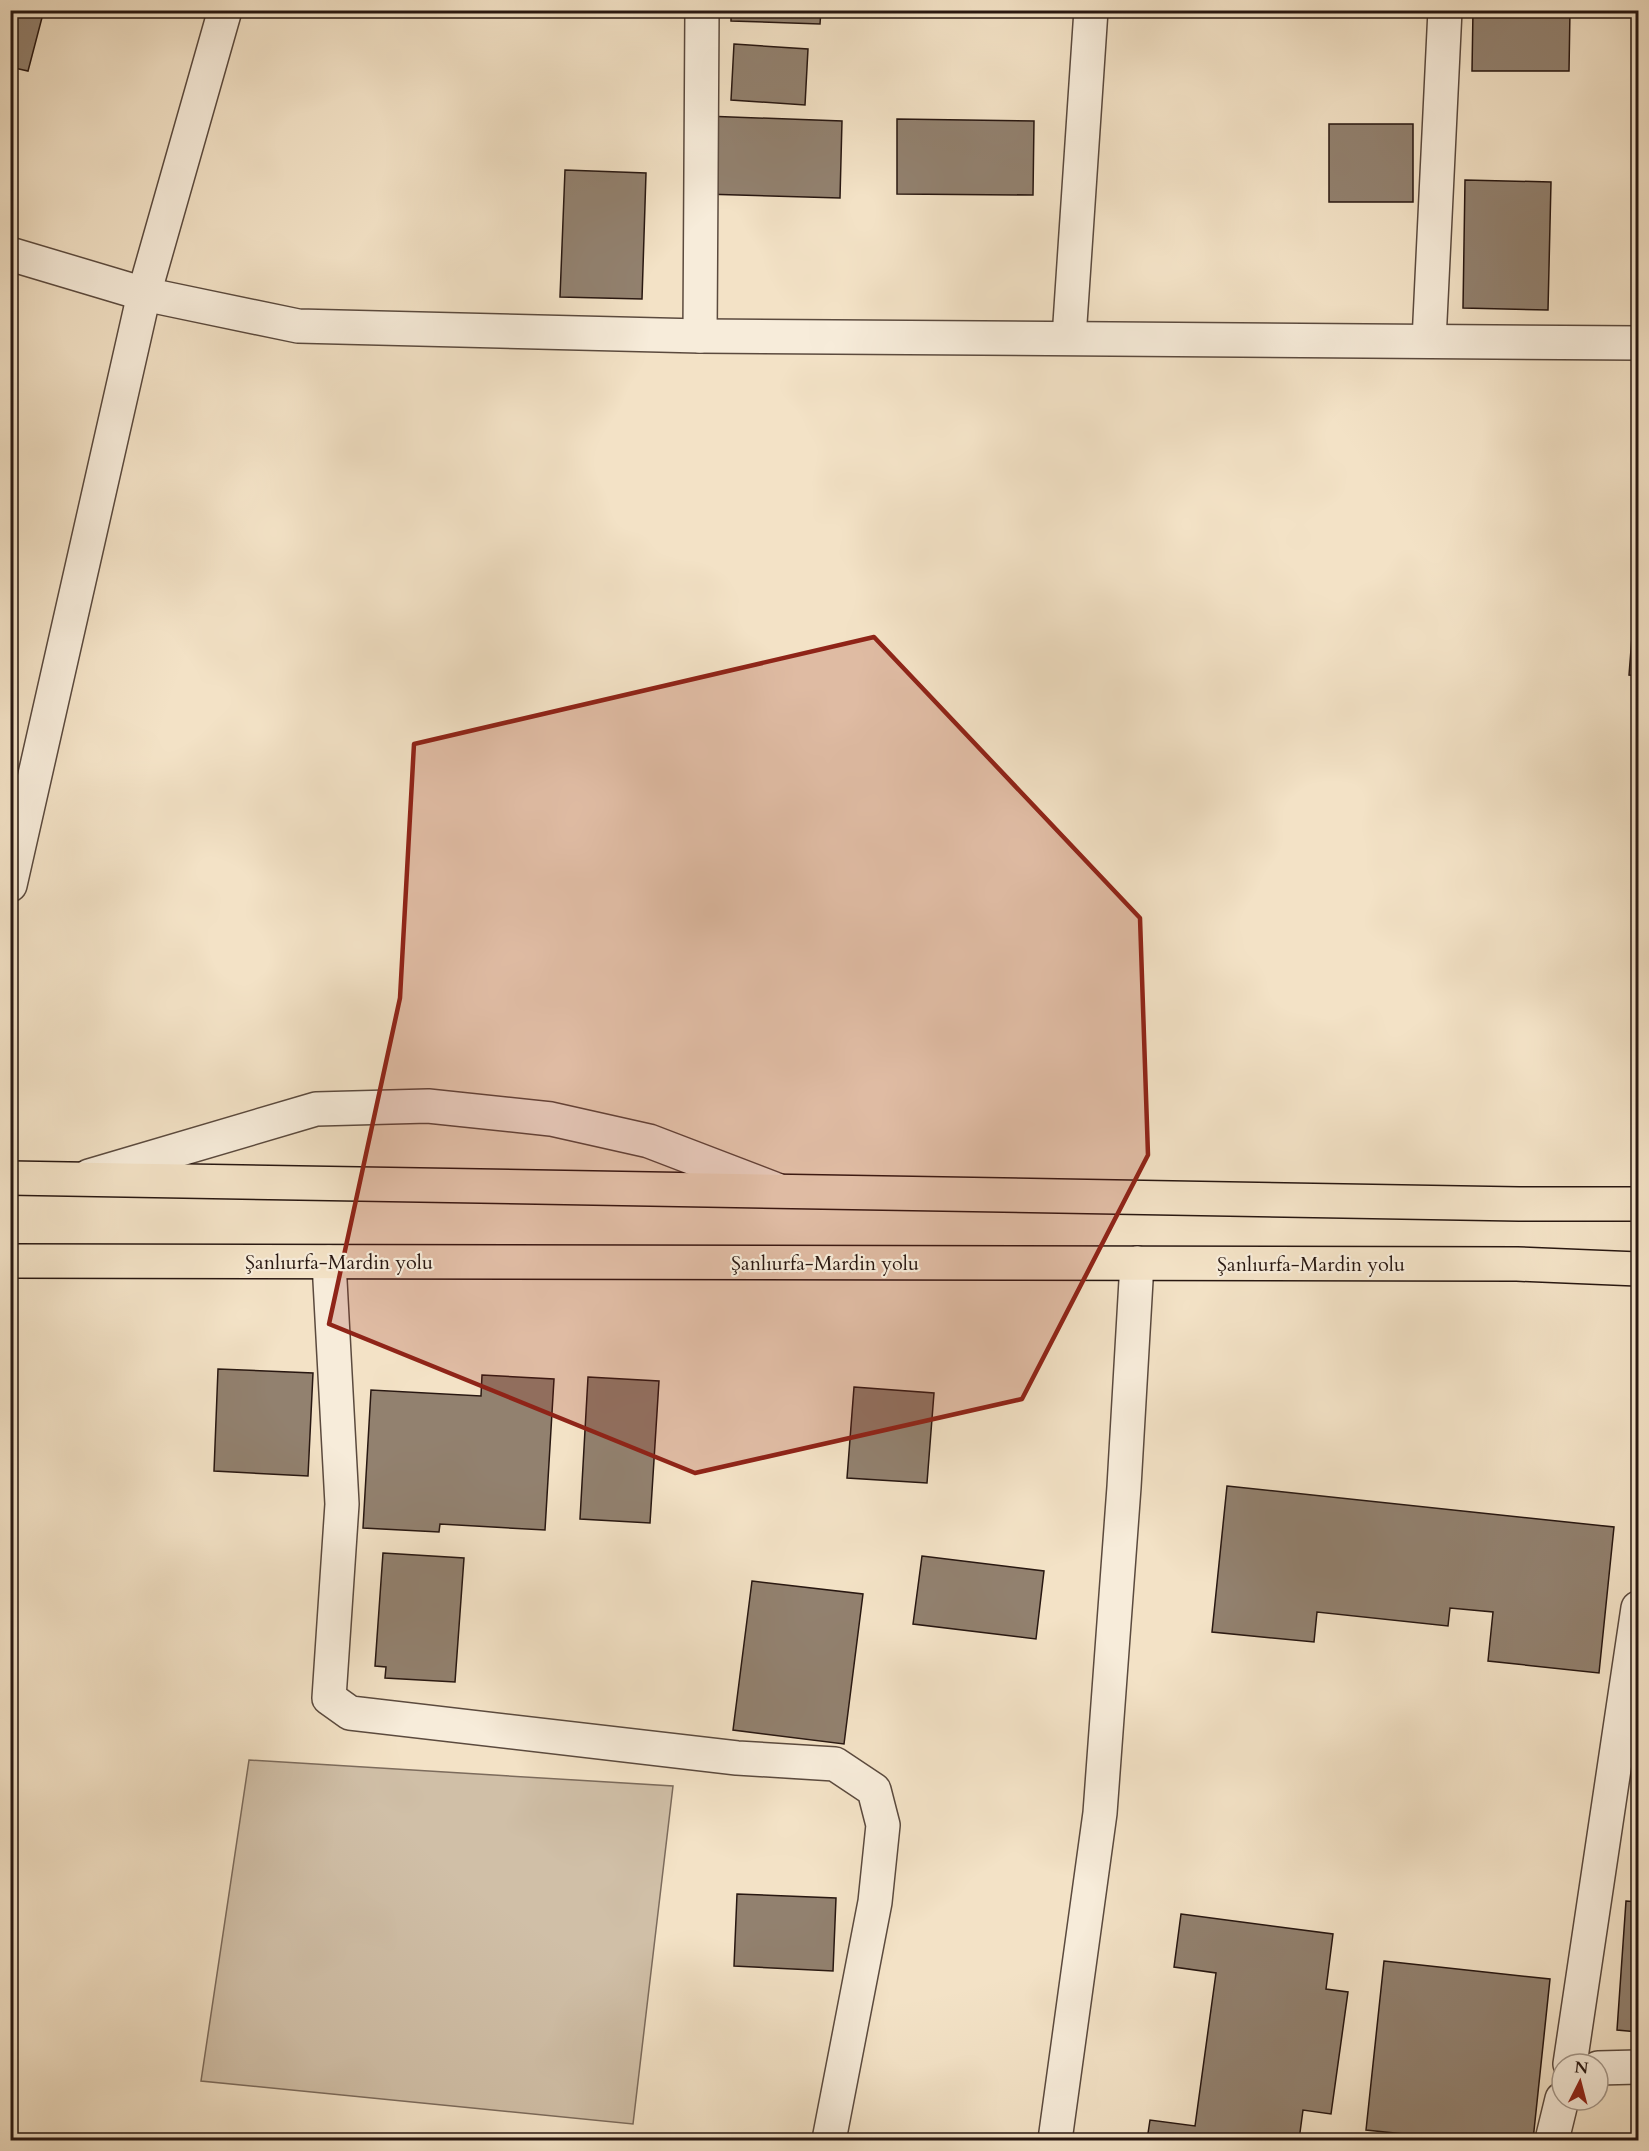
<svg xmlns="http://www.w3.org/2000/svg" width="1649" height="2151" font-family="Cardo,serif">
	<style>
		.green { fill: #d0bfa7; stroke: #7c6b5c; stroke-width: 1.5 }
		.building { fill: #92816f; stroke: #281711; stroke-width: 1.5 }
		.lines { fill: none; stroke-linecap: round; stroke-linejoin: round }
		.minor-casing { stroke: #5b4a3e; stroke-width: 36 }
		.tertiary-casing { stroke: #5b4a3e; stroke-width: 36 }
		.trunk-casing { stroke: #281711; stroke-width: 36 }
		.minor { stroke: #f7ecda; stroke-width: 33 }
		.tertiary { stroke: #f7ecda; stroke-width: 33 }
		.trunk { stroke: #f3e2c6; stroke-width: 33 }
		.marked { fill: #8f2418; fill-opacity: 0.2; stroke: #8f2418; stroke-width: 4.5; stroke-linejoin: round }
		.labels { text-anchor: middle; stroke-width: 4.5; stroke-linejoin: round; paint-order: stroke }
		.street-label { font-size: 20px; fill: #281711; stroke: #f7ecda }
	</style>
	<rect width="100%" height="100%" fill="#f3e2c6"/>
	<filter id="stains"><feTurbulence type="fractalNoise" baseFrequency=".00333" numOctaves="4"/><feColorMatrix values="0 0 0 0 .2 0 0 0 0 .09 0 0 0 0 .02 0 0 0 .5 -.17"/></filter>
	<radialGradient id="worn" r=".72"><stop offset=".6" stop-color="#630" stop-opacity="0"/><stop offset="1" stop-color="#630" stop-opacity=".3"/></radialGradient>
	<polygon class="green" points="249,1760 673,1786 633,2124 201,2081"/>
	<g class="building">
		<polygon points="10,10 44,10 28,71 10,67"/>
		<polygon points="731,10 821,10 820,24 731,21"/>
		<polygon points="1473,10 1570,10 1569,71 1472,71"/>
		<polygon points="734,44 808,49 805,105 731,100"/>
		<polygon points="705,116 842,121 840,198 703,194"/>
		<polygon points="897,119 1034,121 1033,195 897,194"/>
		<rect x="1329" y="124" width="84" height="78"/>
		<polygon points="565,170 646,173 642,299 560,297"/>
		<polygon points="1465,180 1551,182 1548,310 1463,308"/>
		<polygon points="1633,624 1638,625 1638,676 1629,675"/>
		<polygon points="218,1369 313,1373 308,1476 214,1471"/>
		<polygon points="482,1375 554,1379 545,1530 440,1524 439,1532 363,1528 371,1390 481,1396"/>
		<polygon points="588,1377 659,1381 650,1523 580,1519"/>
		<polygon points="854,1387 934,1393 927,1483 847,1478"/>
		<polygon points="1227,1486 1614,1527 1599,1673 1488,1661 1493,1612 1450,1608 1448,1626 1317,1612 1314,1642 1212,1632"/>
		<polygon points="383,1553 464,1558 455,1682 385,1678 386,1667 375,1666"/>
		<polygon points="922,1556 1044,1571 1036,1639 913,1624"/>
		<polygon points="752,1581 863,1594 844,1744 733,1730"/>
		<polygon points="737,1894 836,1898 833,1971 734,1966"/>
		<polygon points="1626,1901 1638,1902 1638,2032 1617,2030"/>
		<polygon points="1181,1914 1333,1934 1326,1989 1348,1992 1331,2114 1303,2110 1299,2140 1147,2140 1150,2120 1195,2126 1216,1973 1174,1967"/>
		<polygon points="1384,1961 1550,1979 1533,2140 1462,2140 1366,2130"/>
	</g>
	<g class="lines">
		<g class="minor-casing">
			<g id="minor">
				<polyline points="700,336 702,10"/>
				<polyline points="1069,338 1091,10"/>
				<polyline points="1429,341 1445,10"/>
				<polyline points="89,1176 316,1109 428,1106 551,1119 649,1141 777,1190"/>
				<polyline points="329,1262 342,1504 329,1698 350,1713 737,1758 835,1764 874,1790 883,1825 875,1902 829,2140"/>
				<polyline points="1570,2064 1638,1608"/>
				<polyline points="1598,2068 1638,2067"/>
				<polyline points="1055,2140 1100,1813 1124,1487 1137,1263"/>
				<polyline points="1552,2140 1562,2099"/>
			</g>
		</g>
		<g class="tertiary-casing">
			<g id="tertiary">
				<polyline points="10,254 144,294 298,326 700,336 1638,343"/>
				<polyline points="10,885 144,294 225,10"/>
			</g>
		</g>
		<g class="trunk-casing">
			<g id="trunk">
				<polyline points="10,1178 1519,1204 1638,1204"/>
				<polyline points="10,1261 1517,1264 1638,1269"/>
			</g>
		</g>
		<use href="#minor" class="minor"/>
		<use href="#tertiary" class="tertiary"/>
		<use href="#trunk" class="trunk"/>
	</g>
	<path class="marked" d="M874,637L1140,918L1148,1155L1022,1399L695,1473L329,1324L400,998L414,744Z"/>
	<g class="labels">
		<g class="street-label">
			<text x="339" y="1269">Şanlıurfa-Mardin yolu</text>
			<text x="825" y="1270">Şanlıurfa-Mardin yolu</text>
			<text x="1311" y="1271">Şanlıurfa-Mardin yolu</text>
		</g>
	</g>
	<rect width="1649" height="2151" fill="none" stroke="#f3e2c6" stroke-width="36"/>
	<rect x="12" y="12" width="1625" height="2127" fill="none" stroke="#281711" stroke-width="3"/>
	<rect x="18" y="18" width="1613" height="2115" fill="none" stroke="#281711" stroke-width="1.5"/>
	<g transform="translate(1580 2082) rotate(6)"><circle r="28" fill="#f7ecda" stroke="#a4978a" stroke-width="1.5"/>
	<path d="M0-4.5L10 22L0 15L-10 22Z" fill="#8f2418"/>
	<text y="-9" font-size="16" font-weight="bold" text-anchor="middle" fill="#281711">N</text>
	</g>
	<rect width="100%" height="100%" filter="url(#stains)"/>
	<rect width="100%" height="100%" fill="url(#worn)"/>
</svg>
